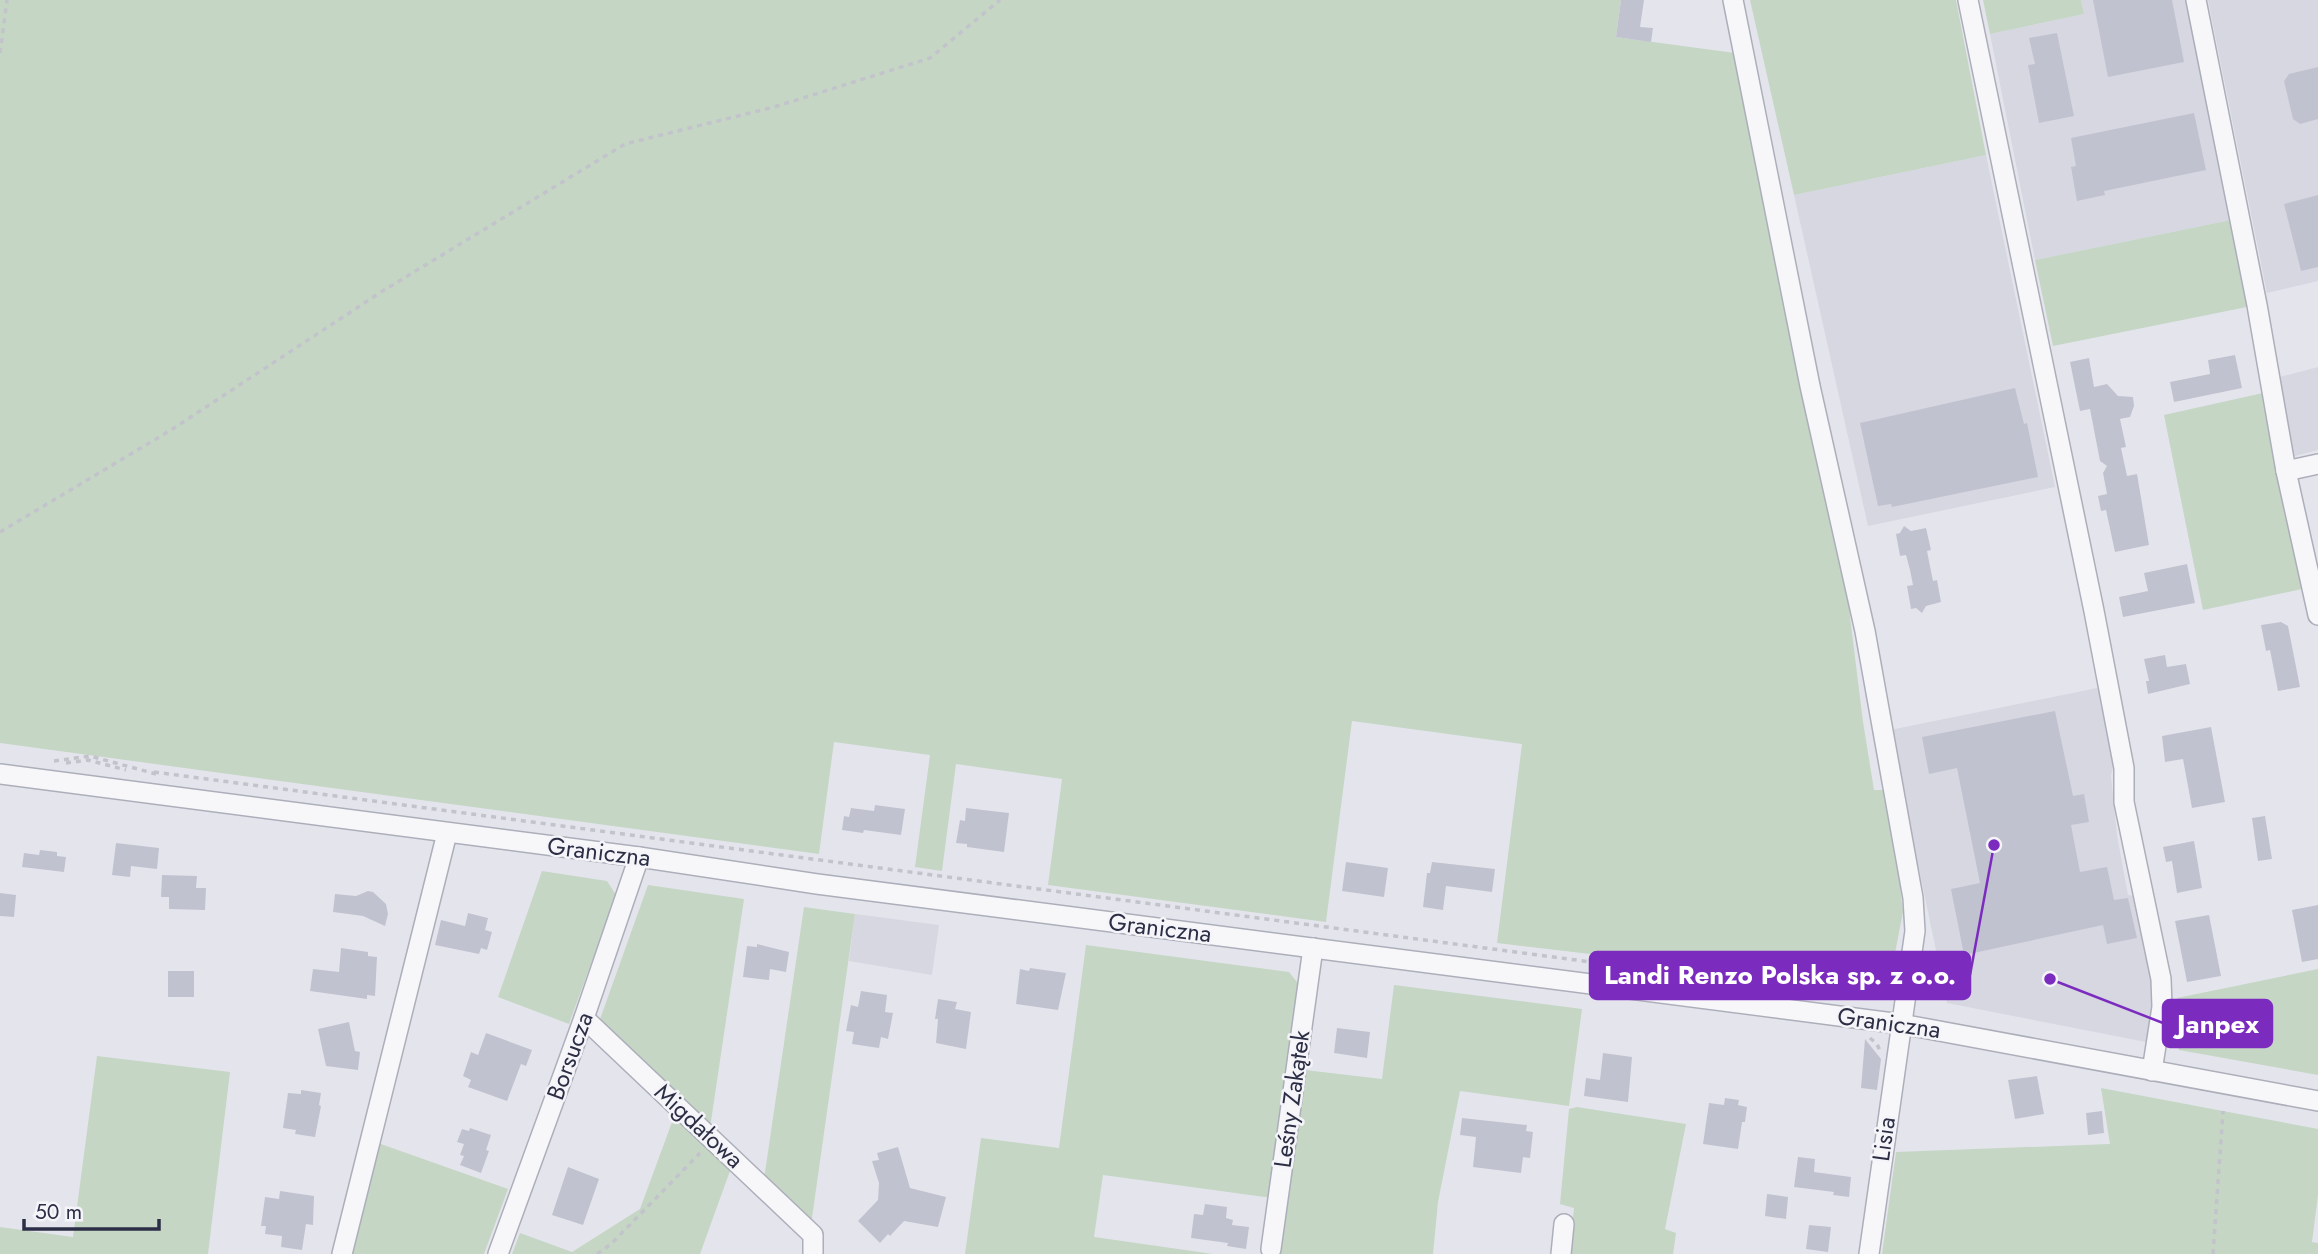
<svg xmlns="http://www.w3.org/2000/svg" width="2318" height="1254" font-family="Jost,sans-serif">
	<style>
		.built { fill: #d6d7e1 }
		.green { fill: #c5d6c5 }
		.building { fill: #c1c2cf }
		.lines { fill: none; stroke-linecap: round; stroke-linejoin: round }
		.minor-casing { stroke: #acaeba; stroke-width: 22 }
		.path { stroke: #c2c3cb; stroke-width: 3.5; stroke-dasharray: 5 5; stroke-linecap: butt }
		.minor { stroke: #f7f7fa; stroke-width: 19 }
		.labels { text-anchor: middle; stroke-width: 5; stroke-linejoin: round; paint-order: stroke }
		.street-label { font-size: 24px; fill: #2b2e44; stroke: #f4f4f9 }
		.leader { fill: none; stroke: #7b2cbf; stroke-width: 2.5 }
		.callout-dot { fill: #7b2cbf; stroke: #f4f4f9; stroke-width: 2.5 }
		.callout { fill: #7b2cbf; stroke: #7b2cbf; stroke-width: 2.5 }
		.callout-label { font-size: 26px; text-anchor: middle; font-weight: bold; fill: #fff }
	</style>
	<rect width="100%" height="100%" fill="#e4e5ec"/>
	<g class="built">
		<polygon points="2081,0 2188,0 2231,220 2035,260 1990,34 2084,14"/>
		<polygon points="2208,0 2318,0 2318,281 2267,293"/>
		<polygon points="1986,155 2055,487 1868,526 1794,195"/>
		<polygon points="2318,367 2318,450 2291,457 2276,378"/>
		<polygon points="2102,687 2114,762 2111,776 2117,835 2128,895 2135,896 2154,999 2146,1042 1947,1003 1890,730"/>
		<polygon points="855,914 939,925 932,975 849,961"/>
	</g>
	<g class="green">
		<polygon points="0,0 1621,0 1616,37 1735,53 1845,576 1863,722 1874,790 1889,790 1903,912 1888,989 1497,943 1522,744 1352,721 1326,922 1048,885 1062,779 956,764 942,871 915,867 930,755 834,742 819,854 0,743"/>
		<polygon points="1750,0 1956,0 1986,155 1794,195"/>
		<polygon points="1983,0 2081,0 2084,14 1990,34"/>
		<polygon points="2231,220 2247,307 2053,346 2035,260"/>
		<polygon points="2263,393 2302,589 2203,610 2164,415"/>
		<polygon points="542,871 607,881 616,895 569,1024 498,997"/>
		<polygon points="648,885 744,899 710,1128 599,1022"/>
		<polygon points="804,907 855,914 811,1225 764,1179"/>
		<polygon points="1086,945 1289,972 1301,987 1272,1198 1103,1175 1094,1237 1213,1254 965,1254 981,1138 1059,1148"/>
		<polygon points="2318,969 2318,1075 2179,1050 2171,1034 2177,998"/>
		<polygon points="1394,985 1582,1009 1569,1106 1460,1091 1438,1202 1433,1254 1278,1254 1305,1070 1382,1079"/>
		<polygon points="97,1056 230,1072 208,1254 0,1254 0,1227 73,1237"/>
		<polygon points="2101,1088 2318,1129 2318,1195 2312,1242 2318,1243 2318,1254 1882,1254 1896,1152 2110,1144"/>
		<polygon points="1577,1107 1686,1124 1665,1229 1676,1233 1673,1254 1569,1254 1574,1208 1560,1204 1569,1109"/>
		<polygon points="675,1114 731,1168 700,1254 512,1254 520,1233 572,1252 640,1209"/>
		<polygon points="378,1143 508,1189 484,1254 350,1254"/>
	</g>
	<g class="building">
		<polygon points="1621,0 1644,0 1640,27 1653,28 1651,42 1616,37"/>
		<polygon points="2093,0 2172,0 2184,62 2108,77"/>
		<polygon points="2057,33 2074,116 2039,123 2028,65 2035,64 2029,38"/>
		<polygon points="2318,67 2318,119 2300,124 2293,119 2284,81 2289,74"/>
		<polygon points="2194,113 2206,170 2104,191 2105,195 2077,201 2071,167 2076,166 2071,138"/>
		<polygon points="2318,195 2318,267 2301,271 2284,204"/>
		<polygon points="2235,355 2242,388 2174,402 2170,382 2210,374 2208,360"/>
		<polygon points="2089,358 2094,387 2107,384 2118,396 2133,397 2134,406 2130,417 2120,419 2126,447 2121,448 2127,476 2137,474 2149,545 2115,552 2106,510 2101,511 2098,496 2107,494 2103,473 2107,466 2100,461 2090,409 2080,411 2070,362"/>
		<polygon points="2015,388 2024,424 2027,423 2038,477 1892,507 1891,504 1878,506 1860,423"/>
		<polygon points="1904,526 1911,531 1926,528 1931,550 1927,551 1933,581 1937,580 1941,602 1926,606 1922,613 1916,608 1911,609 1907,586 1913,585 1910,570 1906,555 1900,556 1896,534 1900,533"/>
		<polygon points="2187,564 2195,603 2123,617 2119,597 2148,591 2144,573"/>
		<polygon points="2281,622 2288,626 2300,687 2278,691 2270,650 2266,651 2261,625"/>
		<polygon points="2165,655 2167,667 2186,664 2190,684 2148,694 2146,681 2149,681 2144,659"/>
		<polygon points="2055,711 2073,796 2084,794 2089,822 2071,825 2080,872 2107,867 2114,900 2128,898 2137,938 2107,944 2103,925 1964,955 1951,889 1980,883 1957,768 1929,774 1922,737"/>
		<polygon points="2211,727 2225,802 2192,808 2183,759 2165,762 2162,736"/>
		<polygon points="875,805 905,809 901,835 864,830 863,833 842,830 844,816 849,817 851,808 874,811"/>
		<polygon points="966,808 1009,813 1004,852 967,847 967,844 956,843 960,820 965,821"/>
		<polygon points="2265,816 2272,859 2258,861 2252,818"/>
		<polygon points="2194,841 2202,888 2177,893 2172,861 2166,862 2163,847"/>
		<polygon points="116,843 159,848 157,869 131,866 130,877 112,875"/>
		<polygon points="40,850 57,852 57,856 66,857 64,872 22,867 24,853 39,855"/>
		<polygon points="1346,862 1388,868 1384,897 1342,891"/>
		<polygon points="1432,862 1495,869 1492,892 1446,886 1443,910 1423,907 1427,873 1430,873"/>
		<polygon points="162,875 197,876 196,888 206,888 205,910 169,909 169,897 161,897"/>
		<polygon points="368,891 373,892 386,904 388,914 385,926 363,916 333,912 335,894 356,896"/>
		<polygon points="0,893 16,895 14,917 0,916"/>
		<polygon points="2318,905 2318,959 2302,962 2292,910"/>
		<polygon points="468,913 488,918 485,930 492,932 487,950 481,948 479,954 435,945 441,920 465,926"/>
		<polygon points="2209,915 2221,976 2187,982 2175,921"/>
		<polygon points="757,944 789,952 786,972 770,969 769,980 743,977 747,946 757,947"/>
		<polygon points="341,948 368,952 368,956 377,957 375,996 367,995 367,999 310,991 313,969 339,972"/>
		<polygon points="1030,968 1066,973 1058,1010 1016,1004 1020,969 1029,971"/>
		<rect x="168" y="971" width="26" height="26"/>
		<polygon points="861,991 887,995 885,1012 893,1013 888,1039 881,1037 879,1048 852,1044 854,1032 846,1031 851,1005 858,1007"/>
		<polygon points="938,999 957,1002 955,1009 971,1012 966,1049 936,1043 938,1019 935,1019"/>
		<polygon points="349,1022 355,1051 360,1052 358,1070 326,1066 318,1029"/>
		<polygon points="1337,1028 1370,1032 1367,1058 1334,1053"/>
		<polygon points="486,1033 532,1050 526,1066 521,1064 507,1101 468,1087 471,1080 463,1076 471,1052 478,1055"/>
		<polygon points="1865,1039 1881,1059 1877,1090 1861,1088"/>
		<polygon points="1603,1053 1632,1057 1628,1102 1584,1096 1586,1078 1600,1080"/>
		<polygon points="2037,1076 2044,1114 2015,1119 2008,1080"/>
		<polygon points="301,1090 321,1093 319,1105 321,1106 315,1137 295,1134 296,1130 283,1128 288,1093 301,1094"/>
		<polygon points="1725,1098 1739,1100 1738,1105 1747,1107 1745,1122 1742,1122 1738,1149 1703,1144 1709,1103 1724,1105"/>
		<polygon points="2102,1111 2104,1133 2088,1135 2086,1113"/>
		<polygon points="1462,1118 1527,1125 1526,1131 1533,1132 1530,1158 1523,1157 1521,1173 1473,1167 1476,1137 1460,1135"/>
		<polygon points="470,1128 491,1135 486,1150 489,1151 481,1173 460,1165 464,1156 460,1155 464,1144 457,1142 462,1129 469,1131"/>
		<polygon points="898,1147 910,1188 946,1197 938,1227 904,1221 890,1236 888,1234 880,1243 858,1221 878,1200 879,1183 872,1161 879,1160 877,1153"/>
		<polygon points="1798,1157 1815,1159 1814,1172 1851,1177 1849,1197 1833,1195 1834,1192 1794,1187"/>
		<polygon points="568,1167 599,1179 583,1225 552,1215"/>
		<polygon points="280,1191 314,1196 313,1225 306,1224 302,1250 281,1247 282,1236 265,1234 266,1226 261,1226 265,1197 279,1199"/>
		<polygon points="1767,1194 1788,1197 1786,1219 1765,1216"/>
		<polygon points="1205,1204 1227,1207 1226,1218 1233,1220 1232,1225 1249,1227 1246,1249 1227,1246 1228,1243 1191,1238 1194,1214 1203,1215"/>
		<polygon points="1809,1225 1831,1227 1828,1252 1806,1249"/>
	</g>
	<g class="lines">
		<g class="minor-casing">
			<g id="minor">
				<polyline points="1733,0 1810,386 1865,631 1913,898 1915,931 1869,1254"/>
				<polyline points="1968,0 2094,611 2124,768 2124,802 2161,979 2162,1007 2152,1071"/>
				<polyline points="2196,0 2257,305 2286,471 2318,615"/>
				<polyline points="2286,471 2318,464"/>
				<polyline points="0,774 639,857 817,884 1901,1024 2318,1101"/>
				<polyline points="584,1018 813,1235 813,1254"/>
				<polyline points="1271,1249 1313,948"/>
				<polyline points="342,1254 447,833"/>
				<polyline points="498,1254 584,1018 639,857"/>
				<polyline points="1561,1254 1564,1224"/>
			</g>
		</g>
		<g class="path">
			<polyline points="0,53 7,0"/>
			<polyline points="0,532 171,430 381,292 625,144 774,107 930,58 1000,0"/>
			<polyline points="54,761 90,756 156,774"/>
			<polyline points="66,763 88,760 126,770"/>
			<polyline points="154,772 1765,985 1766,989"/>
			<polyline points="1870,1038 1877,1044 1880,1051"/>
			<polyline points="597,1254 611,1244 700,1153"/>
			<polyline points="2213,1254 2223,1111"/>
		</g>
		<use href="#minor" class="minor"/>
	</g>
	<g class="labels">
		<g class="street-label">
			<text transform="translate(599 852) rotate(7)" y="8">Graniczna</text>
			<text transform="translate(1160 928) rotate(7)" y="8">Graniczna</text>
			<text transform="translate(1889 1023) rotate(8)" y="8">Graniczna</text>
			<text transform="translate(570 1056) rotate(-70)" y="8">Borsucza</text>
			<text transform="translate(1292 1099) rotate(-82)" y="8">Leśny Zakątek</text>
			<text transform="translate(699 1126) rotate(43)" y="8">Migdałowa</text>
			<text transform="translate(1884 1139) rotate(-82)" y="8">Lisia</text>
		</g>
	</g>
	<path class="leader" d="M1994 845L1970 975M2050 979L2163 1023"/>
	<g class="callout-dot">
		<circle cx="1994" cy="845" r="7"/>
		<circle cx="2050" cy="979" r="7"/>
	</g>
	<g class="callout">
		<rect x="1590" y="952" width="380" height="47" rx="7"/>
		<rect x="2163" y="1000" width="109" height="47" rx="7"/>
	</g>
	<g class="callout-label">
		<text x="1780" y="984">Landi Renzo Polska sp. z o.o.</text>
		<text x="2218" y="1033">Janpex</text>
	</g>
	<path d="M24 1219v10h135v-10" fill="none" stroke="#2b2e44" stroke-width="3.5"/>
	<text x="35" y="1219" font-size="21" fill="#2b2e44" stroke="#f4f4f9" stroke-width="5" paint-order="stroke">50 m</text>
</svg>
